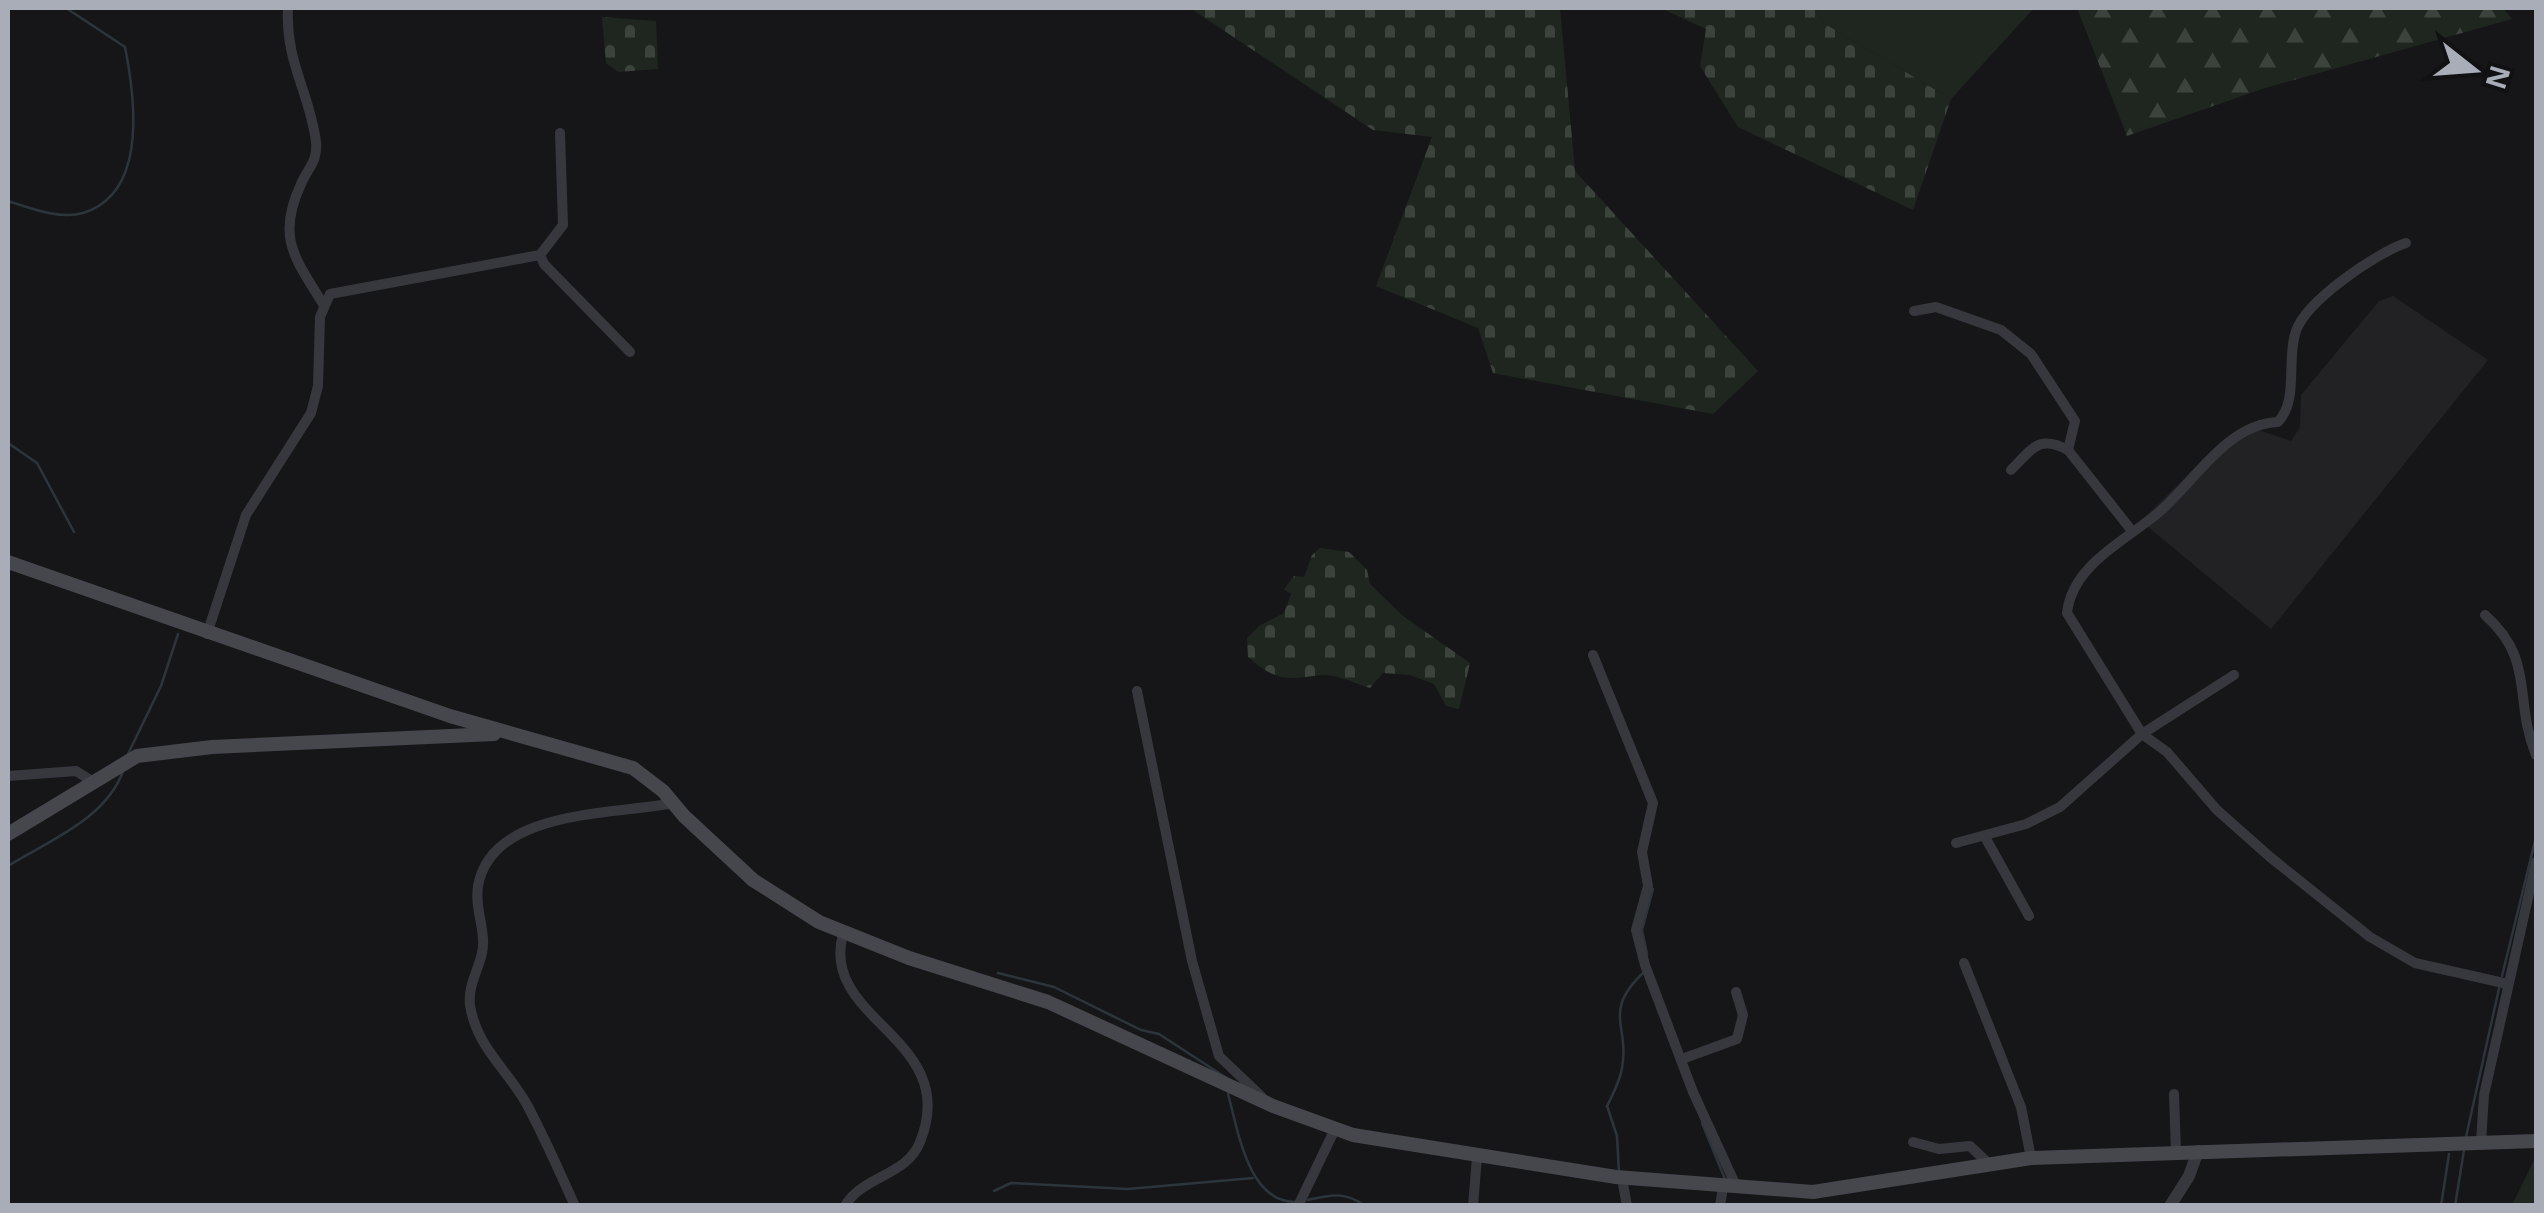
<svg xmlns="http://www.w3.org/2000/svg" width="2544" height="1213" font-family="'Open Sans',sans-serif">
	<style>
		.built { fill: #222225 }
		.grass { fill: #1e261f }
		.forest { fill: url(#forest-firs) }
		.cemetery { fill: url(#cemetery-stones) }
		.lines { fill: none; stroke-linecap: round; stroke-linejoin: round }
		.stream { stroke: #2c353c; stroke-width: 2.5 }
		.minor { stroke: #37383d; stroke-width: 10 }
		.tertiary { stroke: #37383d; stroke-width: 12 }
		.secondary { stroke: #45474d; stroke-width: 14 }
	</style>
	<defs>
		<pattern id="forest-firs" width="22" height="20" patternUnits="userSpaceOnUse" patternTransform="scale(2.5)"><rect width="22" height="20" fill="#1e261f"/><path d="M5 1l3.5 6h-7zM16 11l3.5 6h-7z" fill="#3c433d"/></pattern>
		<pattern id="cemetery-stones" width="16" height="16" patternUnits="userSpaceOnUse" patternTransform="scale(2.5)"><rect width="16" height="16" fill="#1e261f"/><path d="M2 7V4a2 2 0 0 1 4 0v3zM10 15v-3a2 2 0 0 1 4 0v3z" fill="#3c433d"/></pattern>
	</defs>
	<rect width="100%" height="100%" fill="#161618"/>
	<polygon class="built" points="2393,296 2488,360 2271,629 2141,521 2199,464 2247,426 2291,441 2300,427 2301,395 2379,301"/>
	<g class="grass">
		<polygon points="1815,8 2034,8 1951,99 1825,24"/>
		<polygon points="2536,1159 2536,1205 2512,1205 2533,1162"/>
	</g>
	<polygon class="forest" points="2077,8 2503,8 2512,19 2265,88 2127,136"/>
	<g class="cemetery">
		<polygon points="1190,8 1560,8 1575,171 1758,371 1713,414 1493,373 1478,328 1376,286 1432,137 1373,130"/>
		<polygon points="1661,8 1815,8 1825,24 1951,99 1913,210 1738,127 1700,66 1706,29"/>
		<polygon points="602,17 656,21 658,69 618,72 606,63"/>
		<path d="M1320,548L1349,552L1367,570L1370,584L1403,616L1470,663L1459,709L1446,706L1434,684L1410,675L1383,673L1370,688C1357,684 1336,674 1323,675C1287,679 1278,683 1248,657L1247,638L1259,626L1284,613L1291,594L1284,589L1294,576L1304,577L1312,555Z"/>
	</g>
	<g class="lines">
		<g class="stream">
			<path d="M8,201C30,208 60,220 83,213C148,193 135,97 125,47L66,8"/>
			<polyline points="8,443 37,463 74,532"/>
			<polyline points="128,754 161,686 178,634"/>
			<path d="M8,866C48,841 106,819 123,771"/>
			<polyline points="1647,954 1642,930 1653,889"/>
			<polyline points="998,973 1054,987 1141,1030 1159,1034 1225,1077"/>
			<polyline points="2502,976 2536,837"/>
			<path d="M1228,1094C1238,1130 1248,1202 1295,1202"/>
			<polyline points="1702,1123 1725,1179"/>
			<polyline points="2466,1137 2500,984"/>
			<path d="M1619,1173L1617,1136L1607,1106C1613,1094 1620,1081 1622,1068C1630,1025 1601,1012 1645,971"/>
			<polyline points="994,1191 1011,1183 1128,1189 1253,1178"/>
			<path d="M1308,1200C1330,1195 1345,1191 1365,1206"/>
			<polyline points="2441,1206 2449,1154"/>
			<polyline points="2455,1206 2464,1150"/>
		</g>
		<g class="minor">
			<path d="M288,8C285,62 310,93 316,142C318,161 308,168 301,184C276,238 295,258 323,304"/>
			<path d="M2406,243C2376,253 2306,301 2296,331C2286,359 2299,400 2278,422C2226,424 2194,483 2158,513C2125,541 2072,565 2067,613L2142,734L2167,752L2217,810L2270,857L2370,937L2415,963L2508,984"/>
			<polyline points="540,255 544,264 630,352"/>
			<polyline points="1914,311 1936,307 2001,330 2031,354 2075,421 2068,450 2132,531"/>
			<path d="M2011,470C2032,449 2039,434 2068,450"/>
			<path d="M2485,615C2536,660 2513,699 2536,755"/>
			<polyline points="207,634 246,515 311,413 318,386 320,317 330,294 540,255 563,225 560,133"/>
			<polyline points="1593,655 1653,803 1642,852 1648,886 1636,930 1645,965 1693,1092 1737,1188"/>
			<polyline points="1137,691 1192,961 1219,1056 1262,1097"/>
			<polyline points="8,776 76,771 92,781"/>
			<polyline points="1985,837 2029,916"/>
			<polyline points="1956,843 2026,824 2060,807 2142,734 2234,675"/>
			<path d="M843,934C819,1021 962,1038 920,1142C907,1176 862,1176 845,1206"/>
			<polyline points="1964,963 2021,1107 2031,1158"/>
			<polyline points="1682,1059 1737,1039 1743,1015 1736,992"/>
			<polyline points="2174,1094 2176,1152"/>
			<polyline points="1913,1142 1939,1149 1970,1146 1989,1164"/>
			<polyline points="2481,1142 2484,1095 2536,862"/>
			<polyline points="1622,1178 1627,1206"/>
			<path d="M575,1206C559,1171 544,1136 526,1103C506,1068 476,1046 470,1005C467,981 485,962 483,939C482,920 475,905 478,886C492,809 613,815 674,803"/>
			<polyline points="1298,1206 1335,1129"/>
			<polyline points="1473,1206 1477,1157"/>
			<polyline points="1720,1206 1723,1187"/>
		</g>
		<polyline class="tertiary" points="2170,1206 2189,1176 2198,1151"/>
		<g class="secondary">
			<polyline points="8,562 450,716 633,768 663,791 684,816 753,880 819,922 909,958 1048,1002 1273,1106 1353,1135 1616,1177 1813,1192 2031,1158 2536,1141"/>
			<polyline points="8,834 137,756 212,747 494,734"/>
		</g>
	</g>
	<rect width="2544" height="1213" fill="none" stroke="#a8adb8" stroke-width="20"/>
	<g transform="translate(2474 70) rotate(107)" stroke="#111113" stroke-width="8" paint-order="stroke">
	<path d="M0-8L18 38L0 25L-18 38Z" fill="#a8adb8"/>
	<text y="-15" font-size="28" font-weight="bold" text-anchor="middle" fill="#a8adb8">N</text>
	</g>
</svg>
